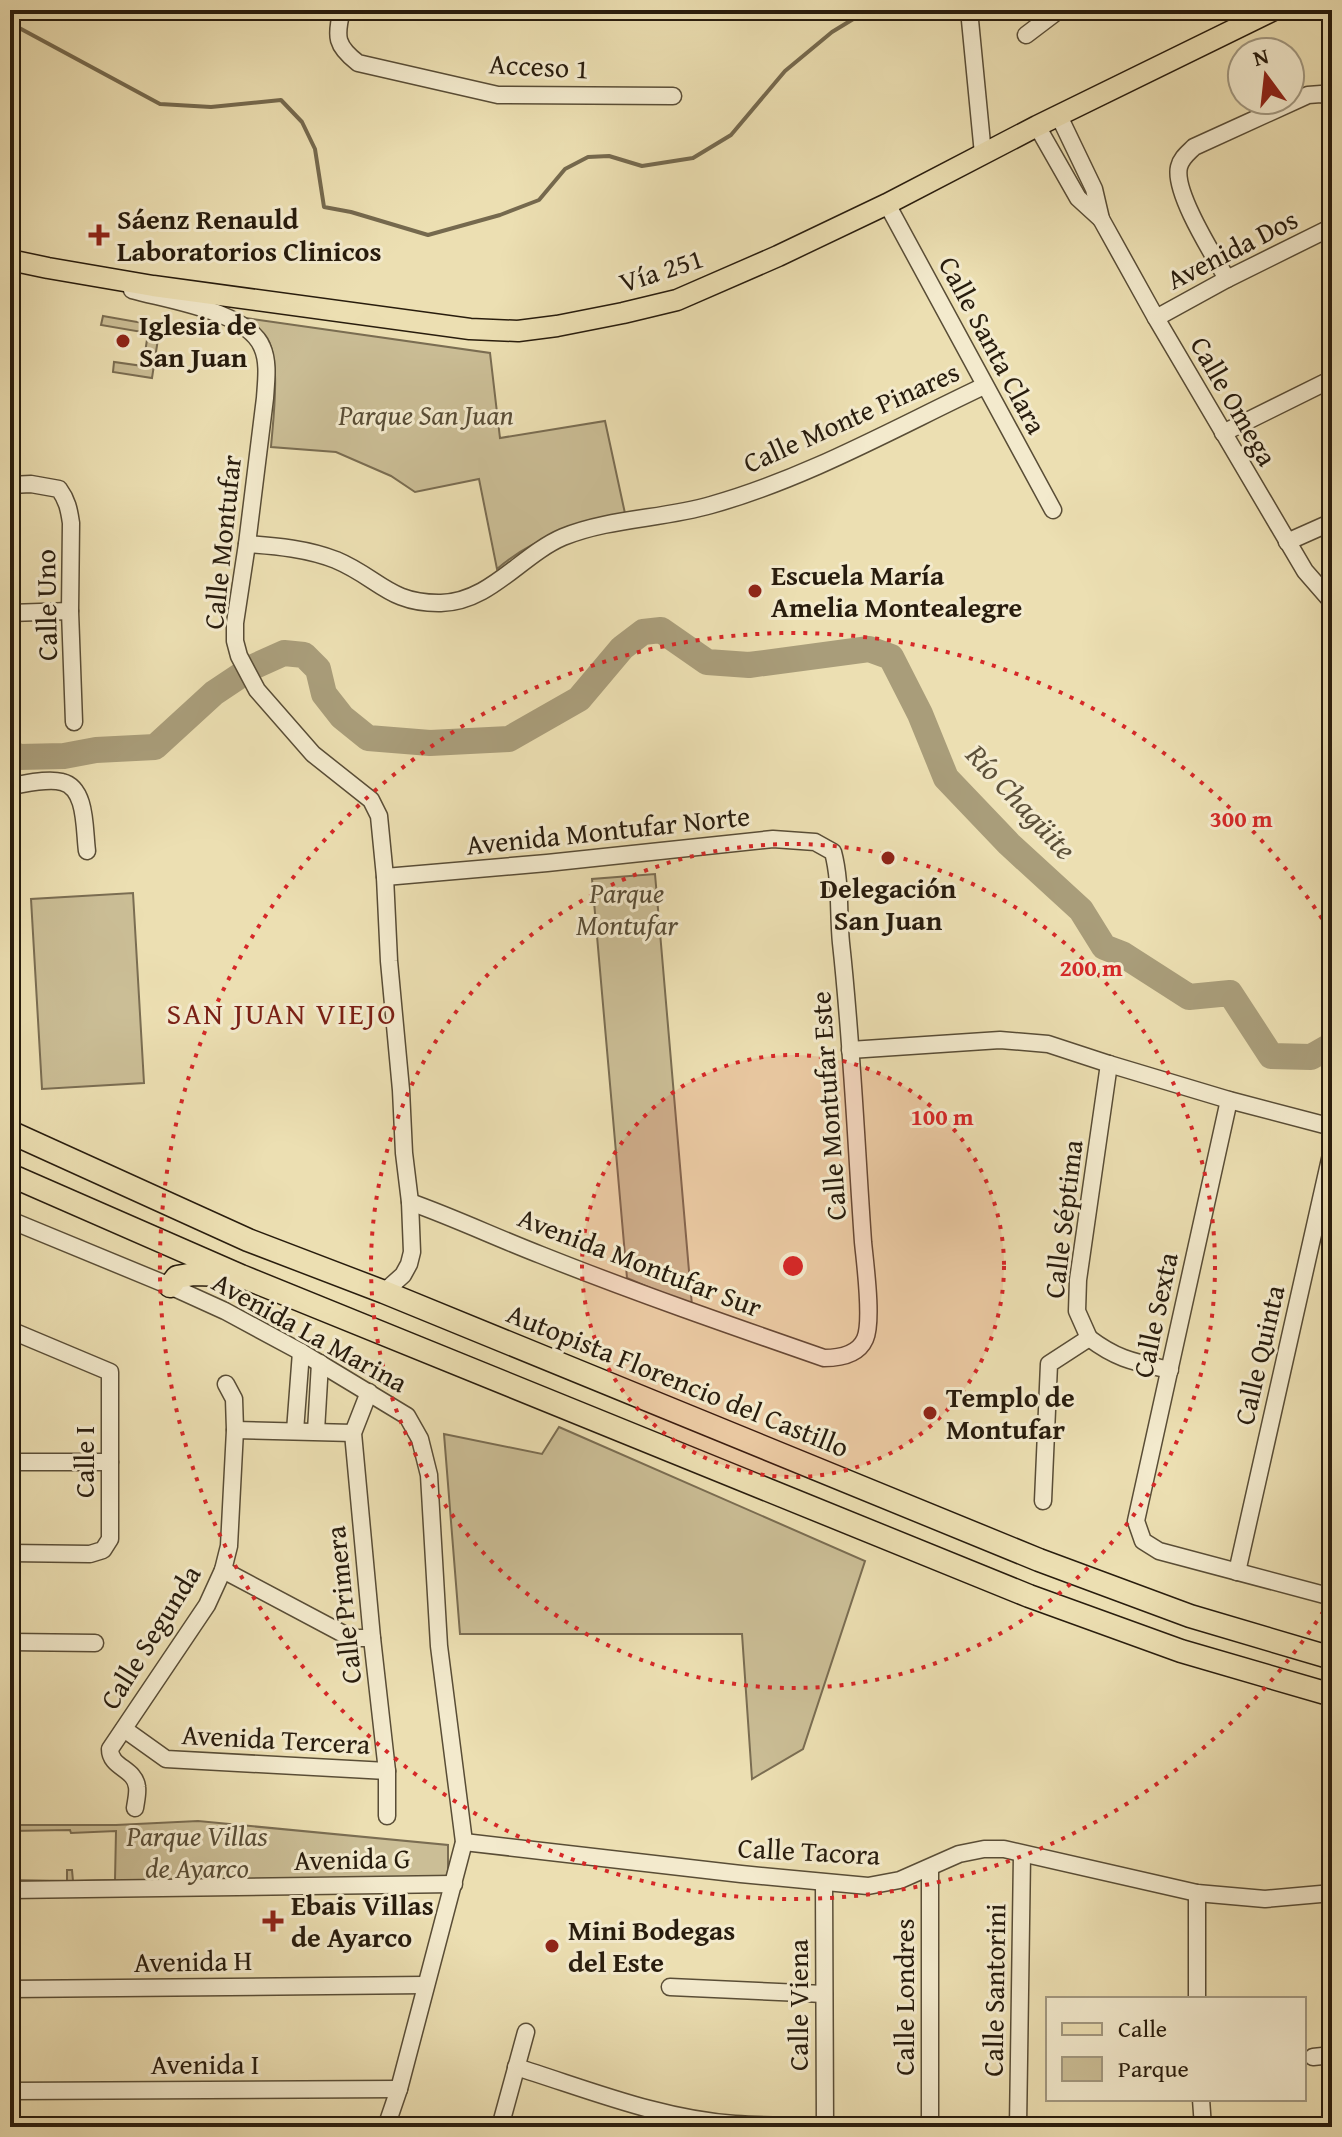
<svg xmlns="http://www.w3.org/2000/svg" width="1342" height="2137" font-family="'Gentium Book Plus',serif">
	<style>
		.green { fill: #cbbe96; stroke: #7a6d52; stroke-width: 2 }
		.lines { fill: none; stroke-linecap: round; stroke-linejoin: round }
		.stream { stroke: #75694e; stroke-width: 4 }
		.river { stroke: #a99d7a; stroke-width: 26 }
		.minor-casing { stroke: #594d36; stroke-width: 19 }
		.major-casing { stroke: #281c0d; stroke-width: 23 }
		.highway-casing { stroke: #281c0d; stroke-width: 25 }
		.minor { stroke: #f3eacd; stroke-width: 16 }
		.major { stroke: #ecdfb2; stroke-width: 20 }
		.highway { stroke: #ecdfb2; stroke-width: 22 }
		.ring { fill: none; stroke: #d62828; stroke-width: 4; stroke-dasharray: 4 8 }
		.poi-dot { fill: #8f2418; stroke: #f3eacd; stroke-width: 3 }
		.labels { text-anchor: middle; stroke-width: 6; stroke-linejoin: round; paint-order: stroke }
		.street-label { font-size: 28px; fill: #281c0d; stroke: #f3eacd }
		.poi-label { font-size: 28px; font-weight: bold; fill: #281c0d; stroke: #f3eacd; text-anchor: start }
		.park-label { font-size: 28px; font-style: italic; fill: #594d36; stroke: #f3eacd }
		.water-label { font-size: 30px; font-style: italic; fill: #5c5039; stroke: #f3eacd }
		.neighbourhood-label { font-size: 30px; letter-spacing: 2px; fill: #7a1f14; stroke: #f3eacd }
		.centre { fill: #d62828; stroke: #f3eacd; stroke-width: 4 }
		.ring-label { font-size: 24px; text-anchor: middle; font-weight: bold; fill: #d62828; stroke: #f3eacd; stroke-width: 6; stroke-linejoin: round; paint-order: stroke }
	</style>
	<rect width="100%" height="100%" fill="#ecdfb2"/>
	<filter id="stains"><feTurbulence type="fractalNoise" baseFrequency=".0025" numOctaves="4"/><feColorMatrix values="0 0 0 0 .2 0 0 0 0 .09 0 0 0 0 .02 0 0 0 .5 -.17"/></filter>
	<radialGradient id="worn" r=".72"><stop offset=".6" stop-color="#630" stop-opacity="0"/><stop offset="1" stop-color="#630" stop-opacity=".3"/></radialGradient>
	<g class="green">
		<polygon points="103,316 160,326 152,378 113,372 114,362 143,366 148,333 101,325"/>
		<path d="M246,318L490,353L500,438L605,421L626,518C575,527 538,534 497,569L479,479L415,492L391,476L336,452L271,447C273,420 282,356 265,335C260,329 252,323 246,318Z"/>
		<polygon points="655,874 692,1306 627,1278 592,879"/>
		<polygon points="133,893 144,1083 42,1089 31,899"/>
		<polygon points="559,1427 865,1561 803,1749 752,1779 742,1634 460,1634 444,1434 542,1454"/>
		<polygon points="15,1778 14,1825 116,1825 198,1821 448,1845 448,1880 10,1887 10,1880 67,1881 67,1870 72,1870 73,1881 115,1880 116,1831 71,1833 70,1830 10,1831 10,1779"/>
	</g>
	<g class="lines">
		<polyline class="stream" points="10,23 160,104 211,107 281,100 302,122 315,149 324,207 351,212 428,235 500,215 539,200 565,169 588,157 609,156 642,166 693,158 731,135 785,71 832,32 868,10"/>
		<polyline class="river" points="10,752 19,757 64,756 96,750 155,747 214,693 253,667 284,653 304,655 318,669 324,694 342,717 368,738 430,743 509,739 579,699 622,648 643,632 661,630 707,662 749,665 869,649 891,657 920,714 946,778 1009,844 1081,910 1104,947 1122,954 1189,997 1230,993 1271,1056 1311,1057 1332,1045"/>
		<g class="minor-casing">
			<g id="minor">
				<path d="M342,10C335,37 336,46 358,63L498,95L673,96"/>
				<polyline points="969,10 983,154"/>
				<polyline points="1026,35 1059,10"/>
				<polyline points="1059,116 1094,189 1101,219 1156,318 1305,571 1332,602"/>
				<polyline points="1037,126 1078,198 1101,219"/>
				<polyline points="887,204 1053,510"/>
				<path d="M1227,279C1214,256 1173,192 1179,167C1181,158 1188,153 1194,147L1308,95L1321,94L1332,97"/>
				<path d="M132,290C167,300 247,311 262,347C269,362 266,382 265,398L247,544L235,623V641L239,656L257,690L313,754L371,800L379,816L385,877L389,961L401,1090L404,1153L410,1202L412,1252L409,1264L403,1275L384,1292"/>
				<polyline points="1156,318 1227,279 1332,227"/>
				<polyline points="1223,433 1332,379"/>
				<path d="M10,485L31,484L59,489C67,500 69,509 71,523L70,611L74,722"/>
				<polyline points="1287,542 1332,522"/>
				<path d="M247,544C277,546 308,549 336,560C379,578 389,604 441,603C490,602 521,555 563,537C610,518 663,519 711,505C807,478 895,428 984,386"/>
				<polyline points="10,613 70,611"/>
				<path d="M10,786C25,784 47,778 62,782C87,788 84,829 87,851"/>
				<path d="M385,877L547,863L773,839L815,842L833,852C841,882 838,913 841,943C852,1042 856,1142 863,1242C865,1263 873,1321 865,1339C858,1355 839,1358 824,1358C729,1325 634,1292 541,1255C497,1238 455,1218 410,1202"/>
				<polyline points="850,1050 1000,1040 1048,1044 1109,1064 1229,1100 1332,1127"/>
				<polyline points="1229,1100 1136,1521 1143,1541 1159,1551 1332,1597"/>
				<polyline points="10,1220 170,1286 225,1311 301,1352 407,1416 420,1439 429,1475 439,1646 464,1842 399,2089 386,2127"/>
				<polyline points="10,1330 110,1372 110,1539 103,1550 90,1554 10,1553"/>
				<path d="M1089,1338C1118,1360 1135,1362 1170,1370"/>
				<polyline points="369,1392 353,1433 372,1638 387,1771 387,1816"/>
				<polyline points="235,1430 353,1433"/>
				<polyline points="295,1431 301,1352"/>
				<polyline points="316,1431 320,1363"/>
				<polyline points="10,1462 110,1462"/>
				<polyline points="1043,1501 1049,1364 1089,1338 1077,1311 1078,1280 1109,1064"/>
				<polyline points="223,1570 351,1638 372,1638"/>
				<polyline points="1237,1572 1332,1150"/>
				<polyline points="10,1642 95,1643"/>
				<polyline points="124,1729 166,1759 387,1771"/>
				<path d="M135,1808C136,1801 138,1793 137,1787C135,1768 110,1768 110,1749L207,1605L223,1570L229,1546L235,1430L234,1399L226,1384"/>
				<polyline points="464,1842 741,1874 868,1886 900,1880 959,1854 984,1849 1004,1849 1197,1893 1265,1899 1332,1893"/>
				<polyline points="824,1883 825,2127"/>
				<polyline points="10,1890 454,1884"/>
				<polyline points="670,1987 824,1994"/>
				<polyline points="10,1989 425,1985"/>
				<polyline points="1197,1999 1197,1893"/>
				<polyline points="1313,2057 1332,2055"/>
				<path d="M516,2067C587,2089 660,2119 735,2124C781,2127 829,2125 875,2127"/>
				<polyline points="10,2091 399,2089"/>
				<polyline points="1201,2099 1203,2127"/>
				<polyline points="500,2127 526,2032"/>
				<polyline points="930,2127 930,1868"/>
				<polyline points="1018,2127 1022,1855"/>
			</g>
		</g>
		<g class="major-casing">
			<polyline id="major" points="10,260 48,268 153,286 470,329 518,331 557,326 623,313 677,300 778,256 887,204 1037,126 1274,10"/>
		</g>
		<g class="highway-casing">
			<g id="highway">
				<polyline points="10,1132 248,1240 384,1292 1039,1560 1190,1616 1332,1658"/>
				<polyline points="10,1175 241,1276 1029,1596 1181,1651 1332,1695"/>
				<polyline points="170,1286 177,1277 194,1274 228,1275"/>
			</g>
		</g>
		<use href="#minor" class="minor"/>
		<use href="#major" class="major"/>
		<use href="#highway" class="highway"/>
	</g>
	<circle cx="793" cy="1266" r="211" fill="#d62828" fill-opacity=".12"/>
	<g class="ring">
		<circle cx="793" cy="1266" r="211"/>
		<circle cx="793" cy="1266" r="422"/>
		<path d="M1330 1601A633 633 0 1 1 1330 931"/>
	</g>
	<g class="poi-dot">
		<path d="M95 223h8v8h8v8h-8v8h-8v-8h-8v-8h8z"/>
		<circle cx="123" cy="341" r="8"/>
		<circle cx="755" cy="591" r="8"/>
		<circle cx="888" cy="858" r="8"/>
		<circle cx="930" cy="1413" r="8"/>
		<path d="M269 1909h8v8h8v8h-8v8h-8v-8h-8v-8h8z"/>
		<circle cx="552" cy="1946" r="8"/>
	</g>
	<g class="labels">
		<g class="street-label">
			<text transform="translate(539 66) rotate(3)" y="10">Acceso 1</text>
			<text transform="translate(1232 249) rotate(-27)" y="10">Avenida Dos</text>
			<text transform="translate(661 270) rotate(-18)" y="10">Vía 251</text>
			<text transform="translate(993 345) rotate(62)" y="10">Calle Santa Clara</text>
			<text transform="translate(1234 401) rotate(60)" y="10">Calle Omega</text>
			<text transform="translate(851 417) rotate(-24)" y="10">Calle Monte Pinares</text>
			<text transform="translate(222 542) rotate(-84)" y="10">Calle Montufar</text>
			<text transform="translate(46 605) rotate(-91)" y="10">Calle Uno</text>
			<text transform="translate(608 830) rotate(-6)" y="10">Avenida Montufar Norte</text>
			<text transform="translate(828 1106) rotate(-94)" y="10">Calle Montufar Este</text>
			<text transform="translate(1063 1219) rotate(-83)" y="10">Calle Séptima</text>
			<text transform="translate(640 1262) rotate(21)" y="10">Avenida Montufar Sur</text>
			<text transform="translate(1155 1315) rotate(-78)" y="10">Calle Sexta</text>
			<text transform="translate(310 1332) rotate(29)" y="10">Avenida La Marina</text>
			<text transform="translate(1259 1355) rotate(-77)" y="10">Calle Quinta</text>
			<text transform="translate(678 1380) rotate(22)" y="10">Autopista Florencio del Castillo</text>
			<text transform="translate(84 1462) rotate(-90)" y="10">Calle I</text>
			<text transform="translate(343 1605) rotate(-96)" y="10">Calle Primera</text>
			<text transform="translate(150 1637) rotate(-58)" y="10">Calle Segunda</text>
			<text transform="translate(276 1739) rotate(3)" y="10">Avenida Tercera</text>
			<text transform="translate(809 1851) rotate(3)" y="10">Calle Tacora</text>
			<text transform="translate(352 1859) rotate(-1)" y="10">Avenida G</text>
			<text transform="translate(193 1961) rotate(-1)" y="10">Avenida H</text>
			<text transform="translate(994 1990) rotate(-89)" y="10">Calle Santorini</text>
			<text transform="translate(904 1997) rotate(-90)" y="10">Calle Londres</text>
			<text transform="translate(798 2005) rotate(-90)" y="10">Calle Viena</text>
			<text x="205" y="2074">Avenida I</text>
		</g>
		<g class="poi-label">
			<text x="117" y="229">Sáenz Renauld<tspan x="117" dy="32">Laboratorios Clinicos</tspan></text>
			<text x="139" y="335">Iglesia de<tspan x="139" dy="32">San Juan</tspan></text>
			<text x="771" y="585">Escuela María<tspan x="771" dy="32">Amelia Montealegre</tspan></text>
			<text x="888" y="898" text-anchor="middle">Delegación<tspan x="888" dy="32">San Juan</tspan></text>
			<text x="946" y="1407">Templo de<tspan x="946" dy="32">Montufar</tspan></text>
			<text x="291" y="1915">Ebais Villas<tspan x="291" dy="32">de Ayarco</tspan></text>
			<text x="568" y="1940">Mini Bodegas<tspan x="568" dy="32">del Este</tspan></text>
		</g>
		<g class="park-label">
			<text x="426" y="425">Parque San Juan</text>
			<text x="627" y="903">Parque<tspan x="627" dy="32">Montufar</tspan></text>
			<text x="197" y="1846">Parque Villas<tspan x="197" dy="32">de Ayarco</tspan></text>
		</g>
		<g class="water-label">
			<text transform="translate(1021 802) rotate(47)" y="10">Río Chagüite</text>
		</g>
		<g class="neighbourhood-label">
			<text x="282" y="1024">SAN JUAN VIEJO</text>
		</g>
	</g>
	<circle cx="793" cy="1266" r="12" class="centre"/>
	<g class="ring-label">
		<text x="1241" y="827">300 m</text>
		<text x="1091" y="976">200 m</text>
		<text x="942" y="1125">100 m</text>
	</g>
	<rect width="1342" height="2137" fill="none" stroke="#ecdfb2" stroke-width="40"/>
	<rect x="12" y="12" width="1318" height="2113" fill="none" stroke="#281c0d" stroke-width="4"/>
	<rect x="20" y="20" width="1302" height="2097" fill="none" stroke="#281c0d" stroke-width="2"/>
	<rect x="1046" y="1997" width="260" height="104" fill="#f3eacd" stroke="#a29880" stroke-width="2"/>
	<rect x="1062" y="2023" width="40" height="12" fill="#ecdfb2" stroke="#a29880" stroke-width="2"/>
	<text x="1118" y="2037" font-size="24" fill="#281c0d">Calle</text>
	<rect x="1062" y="2057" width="40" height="24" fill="#cbbe96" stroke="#a29880" stroke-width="2"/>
	<text x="1118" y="2077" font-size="24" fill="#281c0d">Parque</text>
	<g transform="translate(1266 76) rotate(345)"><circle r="38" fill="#f3eacd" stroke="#a29880" stroke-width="2"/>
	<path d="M0-6L14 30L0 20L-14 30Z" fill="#8f2418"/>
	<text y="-12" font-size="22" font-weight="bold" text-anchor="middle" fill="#281c0d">N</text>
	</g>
	<rect width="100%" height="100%" filter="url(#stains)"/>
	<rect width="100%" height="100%" fill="url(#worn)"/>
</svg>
